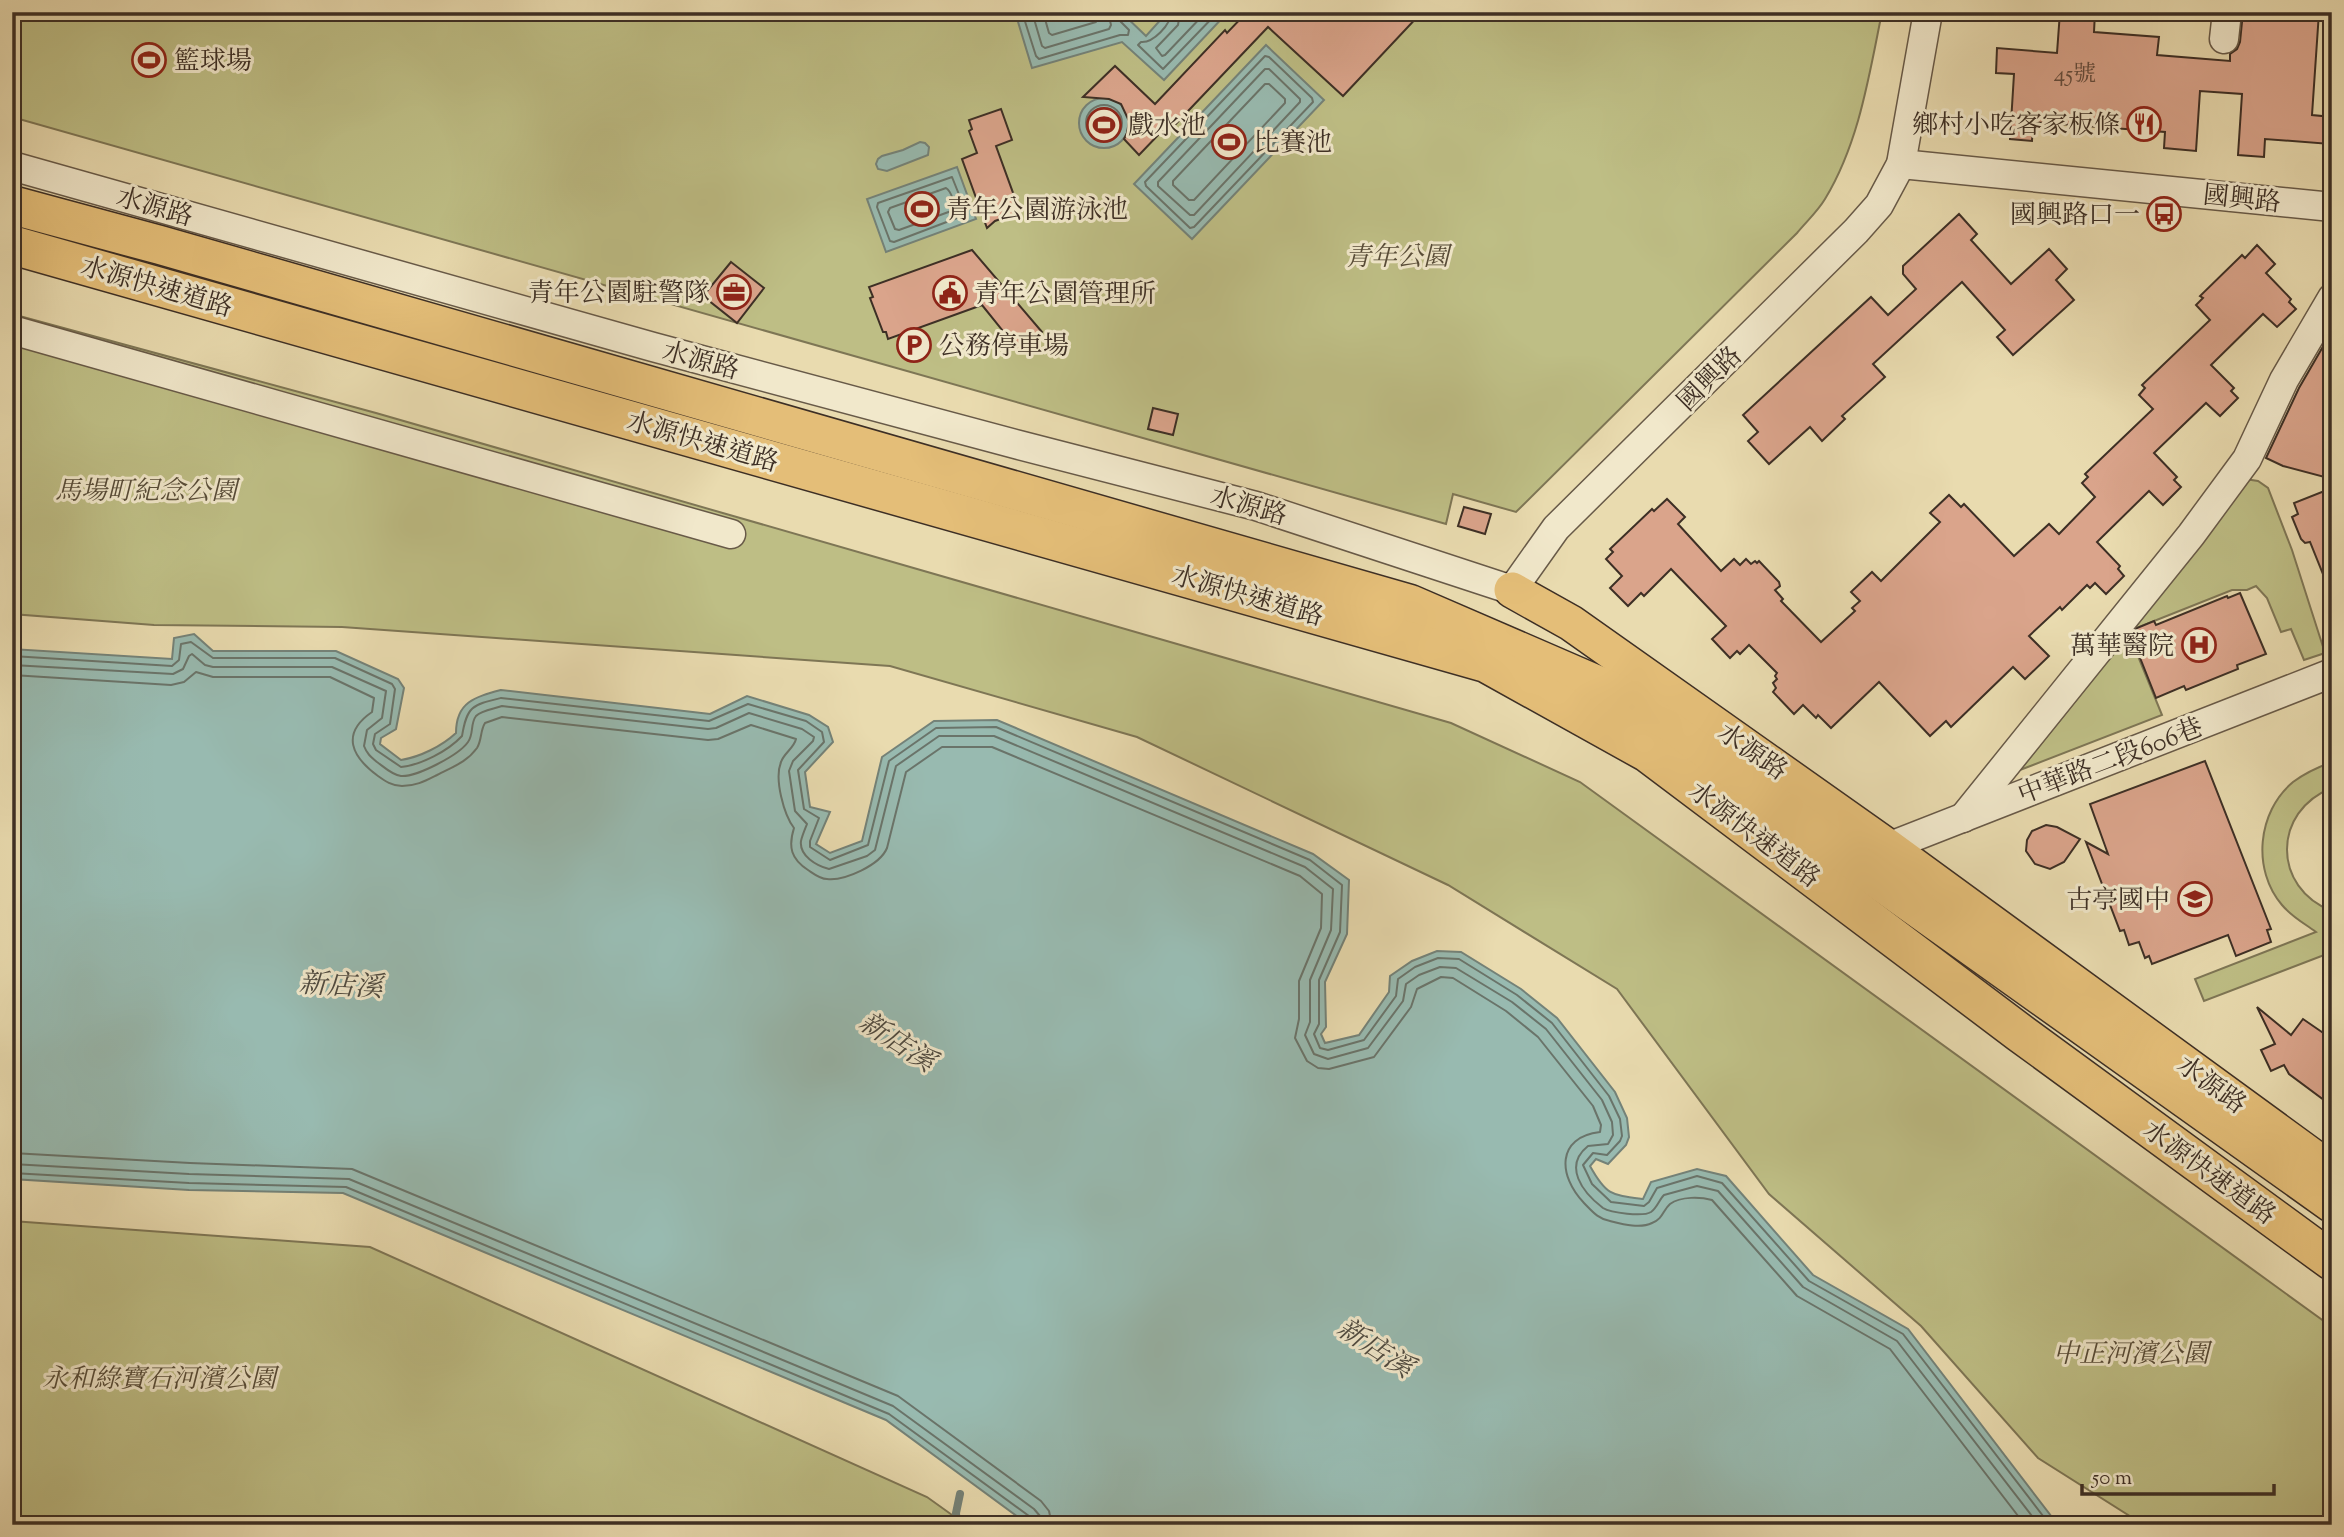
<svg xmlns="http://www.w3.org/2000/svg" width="2344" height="1537" font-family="'Sorts Mill Goudy','Noto Serif TC',serif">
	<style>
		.green { fill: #bebe85; stroke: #7e7655; stroke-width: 2 }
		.water { fill: #98bab0; stroke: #748278; stroke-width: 2 }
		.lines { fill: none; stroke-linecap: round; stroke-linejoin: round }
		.shore { stroke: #6a746a; stroke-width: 2 }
		.stream { stroke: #748278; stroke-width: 8 }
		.building { fill: #daa48b; stroke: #3d2f25; stroke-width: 2 }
		.minor-casing { stroke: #685a48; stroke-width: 31 }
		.major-casing { stroke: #3d2f25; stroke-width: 38 }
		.highway-casing { stroke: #3d2f25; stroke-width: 41 }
		.minor { stroke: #f1e8cb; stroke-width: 28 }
		.major { stroke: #e4be78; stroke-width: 35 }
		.highway { stroke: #e4be78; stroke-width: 38 }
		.labels { text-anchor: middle; stroke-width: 6; stroke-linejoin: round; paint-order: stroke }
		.number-label { font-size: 23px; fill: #644c3e }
		.poi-label { font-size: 26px; fill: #3d2f25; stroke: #f1e8cb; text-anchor: start }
		.street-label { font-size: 26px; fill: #3d2f25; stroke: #f1e8cb }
		.park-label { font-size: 26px; font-style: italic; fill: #574c38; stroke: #f1e8cb }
		.water-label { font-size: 28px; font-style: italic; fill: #4f4b41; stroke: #f1e8cb }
	</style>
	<rect width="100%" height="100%" fill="#e9dbaf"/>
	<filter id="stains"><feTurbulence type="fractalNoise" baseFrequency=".00286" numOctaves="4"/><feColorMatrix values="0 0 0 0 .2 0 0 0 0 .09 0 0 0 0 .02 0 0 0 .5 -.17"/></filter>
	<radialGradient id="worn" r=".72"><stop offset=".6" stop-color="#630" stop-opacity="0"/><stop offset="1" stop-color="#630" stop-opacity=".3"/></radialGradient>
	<g class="green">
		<path d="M12,12H1882C1869,76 1859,143 1825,199C1818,211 1806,222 1797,233L1516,512L1453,494L1446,524L12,117Z"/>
		<polygon points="12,314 376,413 1451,723 1580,782 2332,1327 2332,1525 2144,1525 2038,1458 1921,1326 1769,1194 1617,989 1448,885 1137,737 890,666 342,627 154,625 12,614"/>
		<polygon points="2245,479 2258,481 2268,488 2292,550 2325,653 2304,660 2291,629 2281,632 2267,598 2256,586 2247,590 2232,590 2134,629"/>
		<polygon points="2129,634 2162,715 2020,770"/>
		<path d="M2332,762V788C2272,811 2272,888 2332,911V952L2204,1001L2195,979L2316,932C2304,923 2292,917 2282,905C2252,870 2257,812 2293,782C2305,773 2318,767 2332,762Z"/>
		<polygon points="12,1221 370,1247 927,1497 966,1525 12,1525"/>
	</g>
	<g class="water">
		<polygon points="1015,12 1121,12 1146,36 1165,15 1163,12 1228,12 1164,80 1122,42 1032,68"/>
		<polygon points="1266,45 1324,100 1192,239 1134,184"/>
		<circle cx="1104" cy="123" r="25"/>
		<polygon points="920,142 925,143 929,147 928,155 887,171 878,169 876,164 878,159 882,156 903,150"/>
		<polygon points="957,167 976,219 886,252 867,199"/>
		<path d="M194,634L213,651H336L398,679L404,688L396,729L381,738L380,744L401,760C420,757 442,746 456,733C456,702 475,697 501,690L710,714L747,696L809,715L828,727L833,742L805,772L810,807L830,812L816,844L830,853L862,841L882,757L934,721L997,720L1313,854L1349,880L1347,934L1325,982L1326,1027L1321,1034L1325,1043L1359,1035L1389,992L1390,976L1412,961L1437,951L1461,952L1521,989L1557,1018L1615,1092L1627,1118L1629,1137L1626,1145L1608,1164L1596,1159L1590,1166C1606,1195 1611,1195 1643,1199L1651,1182L1697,1169L1726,1176L1813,1275L1908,1329L2058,1525H1029L886,1420L343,1193L189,1190L12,1179V649L172,659L174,638Z"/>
	</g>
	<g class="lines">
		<g class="shore">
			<polyline points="1022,12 1036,56 1039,59 1120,35 1128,35 1129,30 1118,19 1116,12"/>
			<polyline points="1032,12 1042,46 1045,48 1109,29 1111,25 1108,12"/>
			<polyline points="1043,12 1049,33 1052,35 1096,22 1097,12"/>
			<path d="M1171,12C1171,25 1153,43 1141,42L1138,45L1163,69L1218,12"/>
			<polyline points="1180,12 1178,25 1156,48 1162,56 1165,55 1206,12"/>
			<polygon points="1265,56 1269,57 1312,98 1313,102 1194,227 1190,228 1146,186 1145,182"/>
			<polygon points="1265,69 1269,69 1300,99 1300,102 1194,215 1190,215 1158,186 1158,182"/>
			<polygon points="1265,84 1269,84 1285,99 1285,103 1194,200 1189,200 1173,185 1173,181"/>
			<circle cx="1104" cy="123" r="18"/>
			<polygon points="952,177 966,212 965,215 894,242 890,241 877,207 878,203"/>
			<path d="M946,188C951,191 956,205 954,210L899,230L895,229L888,212L890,208Z"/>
			<path d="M12,656L172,666L179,660L181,644L191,642L213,658H335L392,684L395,689L390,724L375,734L373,744L376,750L401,767C421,765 448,751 462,736C467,706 472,705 501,698L709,721L748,704L806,721L822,732L824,742L798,770L804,809L819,818L810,841V847L830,860L868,845L889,761L936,728L996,727L1310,860L1342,885L1340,932L1319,980V1024L1314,1034L1320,1048L1328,1050L1364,1040L1396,996L1398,979L1415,967L1438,958L1459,959L1517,995L1552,1023L1609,1096L1620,1119L1622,1136L1620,1141L1607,1155L1593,1153L1583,1165L1592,1184L1611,1202L1644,1206L1649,1202L1657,1188L1697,1176L1722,1183L1809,1281L1903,1334L2050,1525"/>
			<path d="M12,665L173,674L183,669L189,656L192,654L205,665L213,667H332L386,691L382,718L367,730L364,746C367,754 371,757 377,762C384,767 392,775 401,776C417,777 459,755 468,742C474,734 470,724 476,716C482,710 494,709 502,706L708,729L716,728L749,713L802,729L814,737L813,741L793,761L789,771L795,811L807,824C805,829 802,836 801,841C799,856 817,866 829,869L867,856L875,850L896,766L939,736H994L1305,867L1333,889L1331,930L1310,980V1022L1305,1035L1314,1054L1328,1059L1368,1048L1403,1001L1406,984L1419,975L1440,967L1456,968L1512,1002L1546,1029L1602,1100L1612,1122L1613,1135L1608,1144L1588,1146C1563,1166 1582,1192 1603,1208C1611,1213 1643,1217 1651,1212C1657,1208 1659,1200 1664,1195L1697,1186L1718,1191L1803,1287L1897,1341L2039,1525"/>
			<path d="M12,675L171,685L184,682L196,672L213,677H330L374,698L372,712C340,734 352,757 378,776C385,781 392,786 402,786C416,786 425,781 437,775C452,767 466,763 477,748C482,740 480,731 485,723L502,717L708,740L718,739L751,725L796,739C794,748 784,753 781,762C774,779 784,815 794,828C788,847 791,859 808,870C814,874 820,879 827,879C845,881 880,865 887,848L906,772L942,747H992L1300,876L1322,894L1321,928L1299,981V1019L1295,1038L1307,1061L1318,1068L1329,1069L1374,1057L1411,1007L1417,989L1441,977L1453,978L1506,1011L1538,1037L1593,1106L1601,1125L1600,1132C1556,1137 1558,1176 1584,1203C1592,1211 1598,1219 1610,1221C1622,1224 1640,1229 1652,1223C1663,1219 1663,1210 1670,1204C1681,1196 1701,1197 1712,1200L1797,1296L1890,1349L2025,1525"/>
			<polyline points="12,1153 190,1163 352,1169 898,1396 1041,1501 1049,1511 1052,1525"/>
			<polyline points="12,1164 189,1174 349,1179 893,1406 1034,1509 1040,1516 1041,1525"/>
			<polyline points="12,1173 189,1183 346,1187 889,1414 1029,1516 1032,1525"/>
		</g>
		<polyline class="stream" points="957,1525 956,1513 960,1494"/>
	</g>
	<g class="building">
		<polygon points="1247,12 1422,12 1343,96 1268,27 1170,130 1167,127 1161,132 1139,155 1124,139 1127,133 1129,121 1121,104 1109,99 1083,97 1115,66 1155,104 1225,30 1227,33"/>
		<polygon points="2060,12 2095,12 2094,32 2159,37 2157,55 2230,61 2230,54 2237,49 2240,42 2243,12 2319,12 2312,115 2332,117 2330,144 2265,139 2264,157 2238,155 2242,94 2200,91 2196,151 2164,148 2165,132 2033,122 2032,141 2010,139 2014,74 1996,73 1997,48 2057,53"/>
		<polygon points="1001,109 1012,140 996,146 1020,212 995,221 987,228 962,159 977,153 969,131 972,129 969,120"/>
		<polygon points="1959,214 1977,234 1971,240 2011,284 2049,249 2067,269 2056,280 2074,300 2013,355 1997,337 2005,330 1962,282 1873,364 1885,377 1842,416 1845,419 1822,441 1810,427 1769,464 1748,441 1758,432 1743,415 1871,297 1888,315 1916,289 1903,274 1903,266"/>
		<polygon points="2257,245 2275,264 2266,273 2291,299 2289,302 2296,309 2277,327 2263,314 2211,365 2234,388 2231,391 2238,398 2220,416 2206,403 2154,453 2177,477 2174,480 2181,487 2163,505 2149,491 2097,542 2120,566 2118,569 2124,576 2106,594 2095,583 2090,588 2087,585 2062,610 2060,607 2029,636 2049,656 2025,679 2013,667 1951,727 1946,721 1930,736 1879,682 1831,728 1818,715 1816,718 1803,705 1794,714 1773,692 1776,688 1773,683 1777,679 1775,676 1777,673 1749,645 1740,654 1737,651 1730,658 1712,639 1726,626 1671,569 1644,596 1641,593 1628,606 1610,588 1622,576 1606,559 1613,552 1610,549 1652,509 1654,511 1667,499 1685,517 1678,524 1721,571 1734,559 1740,565 1746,559 1751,564 1755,561 1757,563 1759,561 1779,582 1780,586 1775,590 1783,599 1781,601 1821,642 1855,611 1852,608 1860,601 1851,592 1872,572 1881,581 1940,522 1930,513 1949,495 1961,507 1964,504 2014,556 2049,524 2059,534 2095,497 2082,483 2088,477 2085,474 2153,409 2139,395 2145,388 2142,385 2210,320 2196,305 2203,298 2200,296 2242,255 2245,258"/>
		<polygon points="972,250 1042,332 1019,351 982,305 888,339 886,332 883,332 870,298 873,297 869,287"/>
		<polygon points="731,262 764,288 737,323 703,296"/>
		<polygon points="2332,331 2332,479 2283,466 2266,458 2299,388"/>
		<polygon points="1153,408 1178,414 1173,435 1148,429"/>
		<polygon points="2332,488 2332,594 2331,594 2310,542 2305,543 2301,539 2292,517 2298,514 2294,503"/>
		<polygon points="1464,507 1491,514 1485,534 1458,526"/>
		<polygon points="2240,593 2266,654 2237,665 2238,669 2186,690 2184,686 2156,698 2131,635 2137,628 2154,621 2156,625 2227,596 2228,598"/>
		<polygon points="2205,761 2271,929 2267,930 2271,942 2236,956 2228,935 2152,964 2149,956 2145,958 2139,942 2129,945 2124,930 2120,931 2086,842 2108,854 2090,804"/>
		<polygon points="2046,825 2057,827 2080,839 2064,862 2050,869 2035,864 2026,851 2027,840 2032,831"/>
		<polygon points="2257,1007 2291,1035 2303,1019 2332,1039 2332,1106 2289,1074 2284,1065 2271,1071 2261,1050 2275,1044"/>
	</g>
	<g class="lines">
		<g class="minor-casing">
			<g id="minor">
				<polyline points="2224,39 2227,12"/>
				<polyline points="1901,164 2332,207"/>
				<polyline points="12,166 653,347 1019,445 1256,506 1512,590 1556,528 1856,231 1879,205 1901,164 1928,12"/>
				<polyline points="12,330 731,534"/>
				<polyline points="1963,818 2191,535 2247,459 2284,380 2332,298"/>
				<polyline points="1888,847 2332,673"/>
			</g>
		</g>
		<g class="major-casing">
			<polyline id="major" points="1512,590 1571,623 1888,847 2332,1171"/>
		</g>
		<g class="highway-casing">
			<g id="highway">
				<polyline points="12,205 160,245 1410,604 1618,694 2332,1203"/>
				<polyline points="12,245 1486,663 1648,753 2020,1033 2332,1261"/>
			</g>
		</g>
		<use href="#minor" class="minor"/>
		<use href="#major" class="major"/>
		<use href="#highway" class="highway"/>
	</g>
	<defs>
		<g id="stadium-ring" transform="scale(1.75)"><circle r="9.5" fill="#f1e8cb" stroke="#8f2418" stroke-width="1.5"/><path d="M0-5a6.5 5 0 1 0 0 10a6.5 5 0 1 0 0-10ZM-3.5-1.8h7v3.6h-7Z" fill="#8f2418"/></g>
		<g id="restaurant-ring" transform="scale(1.75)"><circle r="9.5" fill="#f1e8cb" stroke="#8f2418" stroke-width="1.5"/><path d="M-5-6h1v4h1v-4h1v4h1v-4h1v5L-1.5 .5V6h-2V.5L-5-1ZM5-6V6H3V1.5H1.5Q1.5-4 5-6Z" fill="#8f2418"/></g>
		<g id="bus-ring" transform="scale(1.75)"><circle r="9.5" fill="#f1e8cb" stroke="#8f2418" stroke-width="1.5"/><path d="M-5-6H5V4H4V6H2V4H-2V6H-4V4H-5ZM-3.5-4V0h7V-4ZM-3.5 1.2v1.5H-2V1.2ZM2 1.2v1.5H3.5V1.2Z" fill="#8f2418"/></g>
		<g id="office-ring" transform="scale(1.75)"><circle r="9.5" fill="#f1e8cb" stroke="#8f2418" stroke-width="1.5"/><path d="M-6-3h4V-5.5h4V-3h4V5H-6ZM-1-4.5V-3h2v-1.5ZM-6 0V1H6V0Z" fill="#8f2418"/></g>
		<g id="civic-ring" transform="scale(1.75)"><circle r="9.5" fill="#f1e8cb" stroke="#8f2418" stroke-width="1.5"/><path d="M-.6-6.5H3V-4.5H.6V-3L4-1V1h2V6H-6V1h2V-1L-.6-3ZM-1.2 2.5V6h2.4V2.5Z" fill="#8f2418"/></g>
		<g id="parking-ring" transform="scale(1.75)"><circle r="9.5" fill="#f1e8cb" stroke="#8f2418" stroke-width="1.5"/><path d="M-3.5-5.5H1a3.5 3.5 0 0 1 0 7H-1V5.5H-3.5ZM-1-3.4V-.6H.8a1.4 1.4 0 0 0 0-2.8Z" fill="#8f2418"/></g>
		<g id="hospital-ring" transform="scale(1.75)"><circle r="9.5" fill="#f1e8cb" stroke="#8f2418" stroke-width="1.5"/><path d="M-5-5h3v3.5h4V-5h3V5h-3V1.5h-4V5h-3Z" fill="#8f2418"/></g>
		<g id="school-ring" transform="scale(1.75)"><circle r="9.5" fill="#f1e8cb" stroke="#8f2418" stroke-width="1.5"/><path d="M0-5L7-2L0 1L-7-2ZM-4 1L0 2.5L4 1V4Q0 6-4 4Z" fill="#8f2418"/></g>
	</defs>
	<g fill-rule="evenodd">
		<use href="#stadium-ring" x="149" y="60"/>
		<use href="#restaurant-ring" x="2144" y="124"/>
		<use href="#stadium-ring" x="1104" y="125"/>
		<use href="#stadium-ring" x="1229" y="142"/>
		<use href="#stadium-ring" x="922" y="209"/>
		<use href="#bus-ring" x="2164" y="214"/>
		<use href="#office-ring" x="734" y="292"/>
		<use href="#civic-ring" x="950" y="293"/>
		<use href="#parking-ring" x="914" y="345"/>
		<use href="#hospital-ring" x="2199" y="645"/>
		<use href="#school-ring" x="2195" y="899"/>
	</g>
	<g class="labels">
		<g class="number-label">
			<text x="2075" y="81">45號</text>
		</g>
		<g class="poi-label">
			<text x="174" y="69">籃球場</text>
			<text x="2120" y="133" text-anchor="end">鄉村小吃客家板條</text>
			<text x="1128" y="134">戲水池</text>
			<text x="1254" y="151">比賽池</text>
			<text x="946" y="218">青年公園游泳池</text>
			<text x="2140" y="223" text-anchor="end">國興路口一</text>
			<text x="710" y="301" text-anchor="end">青年公園駐警隊</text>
			<text x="974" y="302">青年公園管理所</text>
			<text x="939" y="354">公務停車場</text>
			<text x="2174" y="654" text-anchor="end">萬華醫院</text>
			<text x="2170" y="908" text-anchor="end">古亭國中</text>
		</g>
		<g class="street-label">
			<text transform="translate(2242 198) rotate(6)" y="9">國興路</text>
			<text transform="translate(155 206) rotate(16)" y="9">水源路</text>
			<text transform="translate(157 286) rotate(16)" y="9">水源快速道路</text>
			<text transform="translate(701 360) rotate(15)" y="9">水源路</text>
			<text transform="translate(1709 378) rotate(-45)" y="9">國興路</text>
			<text transform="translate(703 441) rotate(16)" y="9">水源快速道路</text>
			<text transform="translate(1249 505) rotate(16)" y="9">水源路</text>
			<text transform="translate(1248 595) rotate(16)" y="9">水源快速道路</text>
			<text transform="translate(1753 751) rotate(35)" y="9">水源路</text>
			<text transform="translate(2110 760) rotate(-21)" y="9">中華路二段606巷</text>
			<text transform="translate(1755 834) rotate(37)" y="9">水源快速道路</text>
			<text transform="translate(2212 1084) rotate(36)" y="9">水源路</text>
			<text transform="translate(2210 1172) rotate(36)" y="9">水源快速道路</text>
		</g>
		<g class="park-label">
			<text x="1397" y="265">青年公園</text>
			<text x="146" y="499">馬場町紀念公園</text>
			<text x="2131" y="1362">中正河濱公園</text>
			<text x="159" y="1387">永和綠寶石河濱公園</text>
		</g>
		<g class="water-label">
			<text transform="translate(341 984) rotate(3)" y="10">新店溪</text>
			<text transform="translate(898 1041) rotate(33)" y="10">新店溪</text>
			<text transform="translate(1376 1347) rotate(33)" y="10">新店溪</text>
		</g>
	</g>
	<rect width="2344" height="1537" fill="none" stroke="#e9dbaf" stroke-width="42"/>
	<rect x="14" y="14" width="2316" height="1509" fill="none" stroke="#3d2f25" stroke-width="3.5"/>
	<rect x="21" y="21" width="2302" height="1495" fill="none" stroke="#3d2f25" stroke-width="2"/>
	<path d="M2082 1484v10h192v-10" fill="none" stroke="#3d2f25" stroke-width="3.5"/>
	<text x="2092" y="1484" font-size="21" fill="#3d2f25" stroke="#f1e8cb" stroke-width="5" paint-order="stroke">50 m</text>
	<rect width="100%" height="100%" filter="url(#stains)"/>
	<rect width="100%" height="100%" fill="url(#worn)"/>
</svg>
